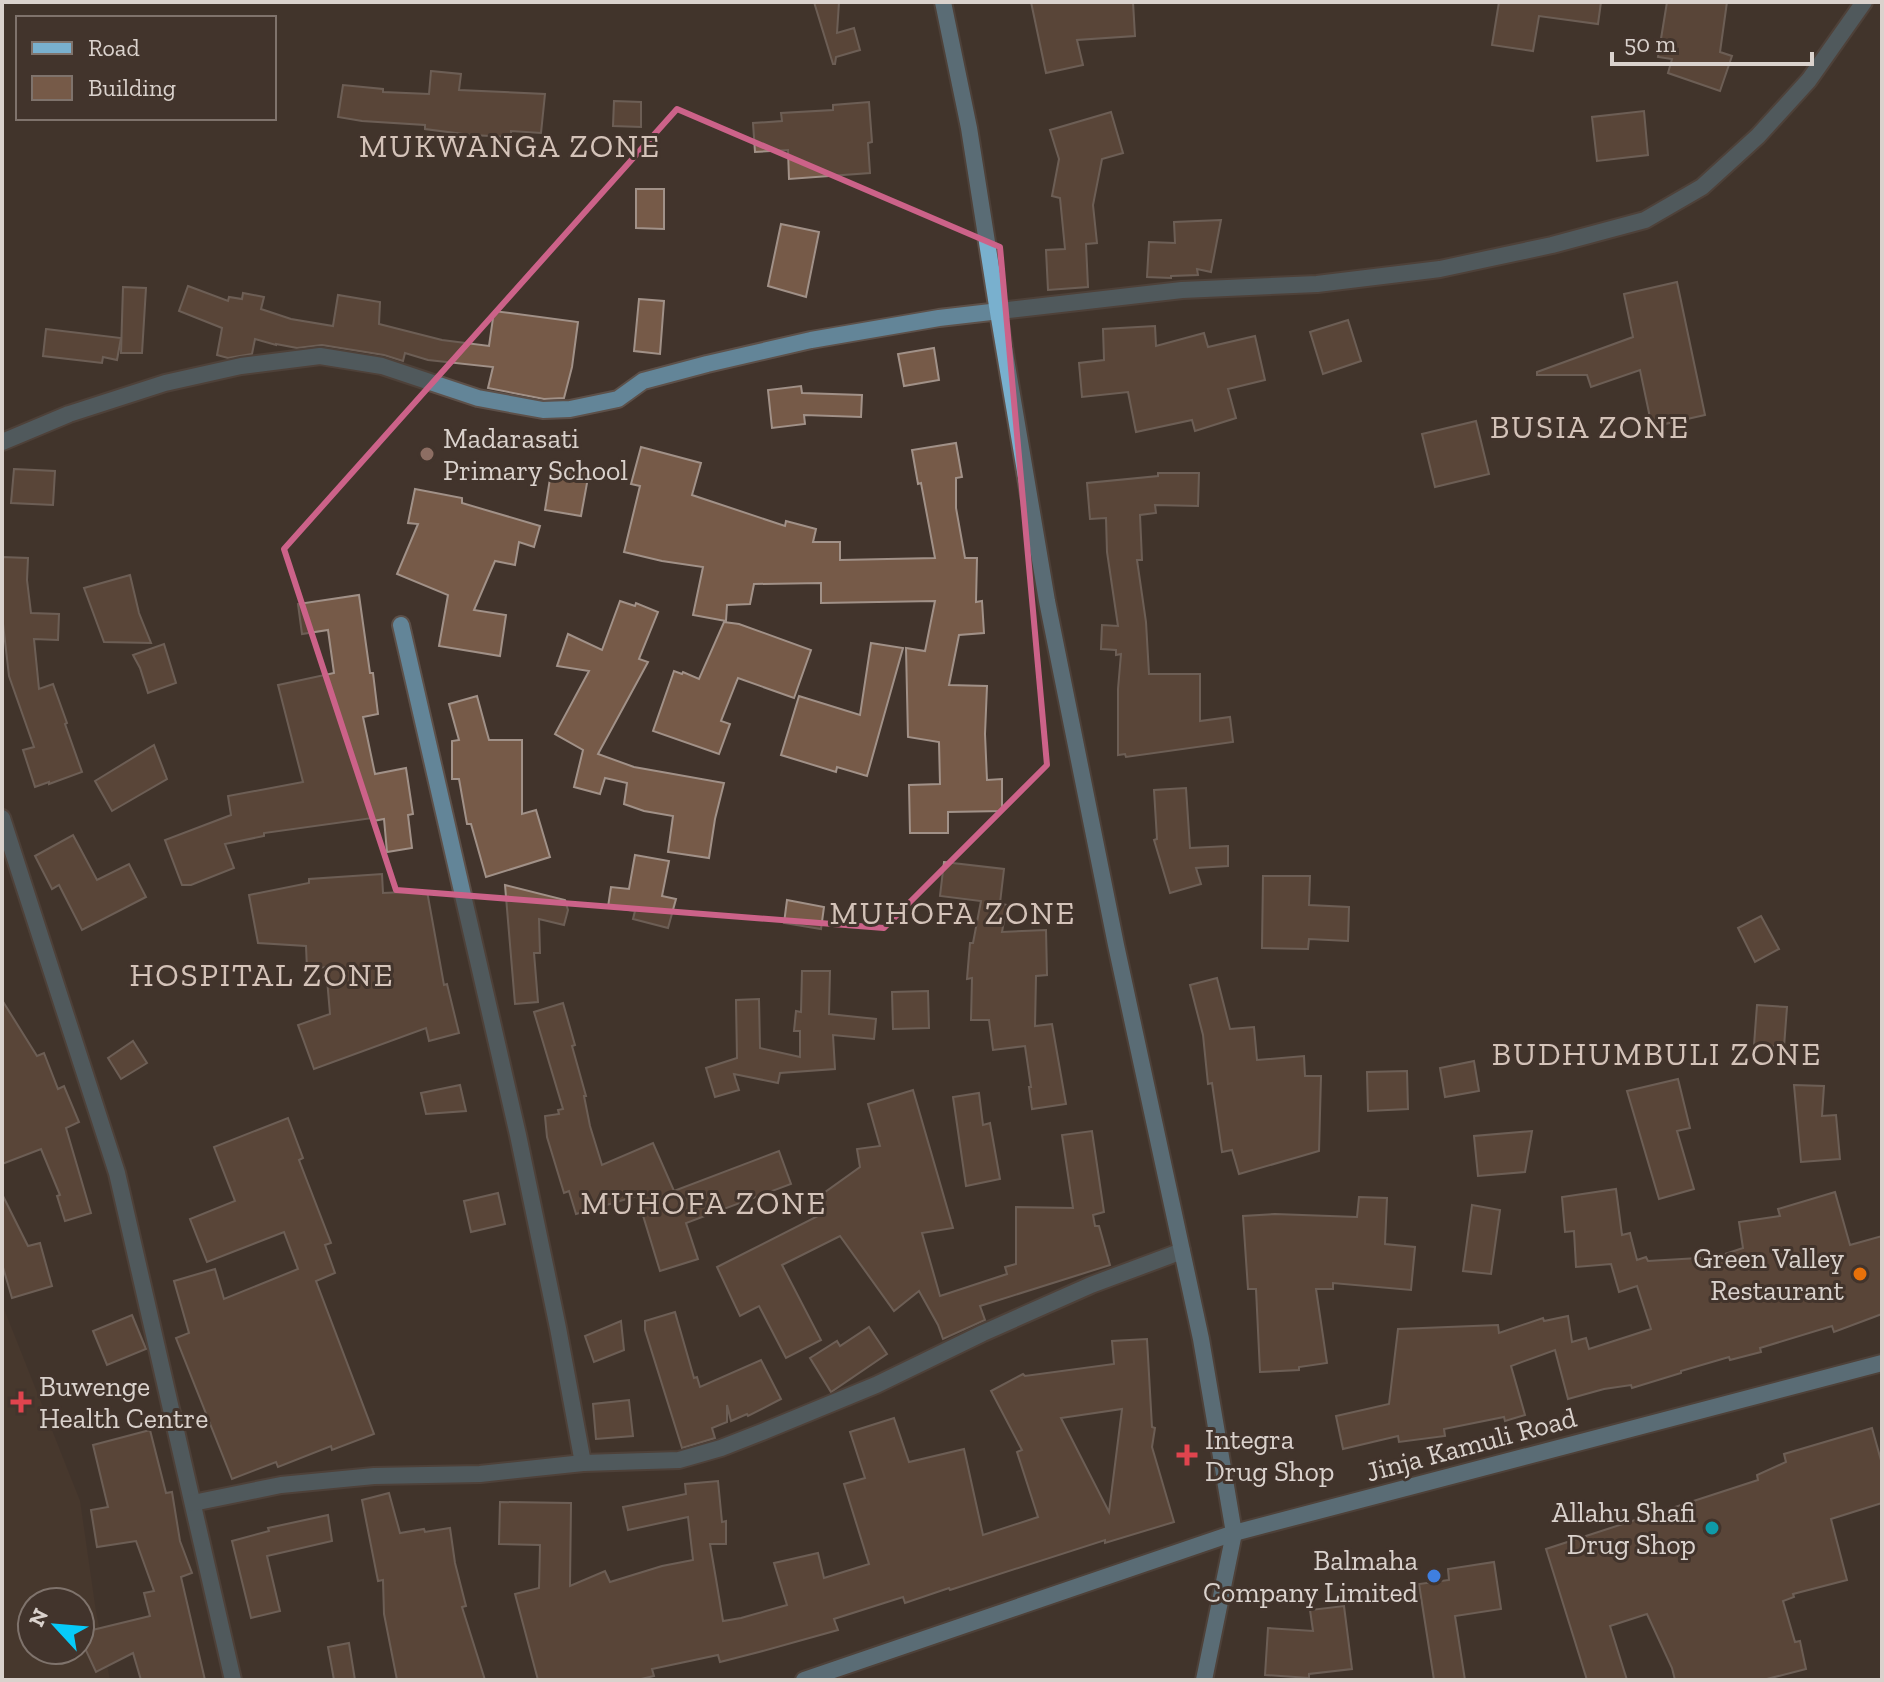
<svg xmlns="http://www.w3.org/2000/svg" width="1884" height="1682" font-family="'Zilla Slab',serif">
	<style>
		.built { fill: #4f3c30; fill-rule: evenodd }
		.building { fill: #765a48; stroke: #a19188; stroke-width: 2; fill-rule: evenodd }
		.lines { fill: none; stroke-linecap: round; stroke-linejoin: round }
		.minor-casing { stroke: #5d5049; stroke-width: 20 }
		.secondary-casing { stroke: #5d5049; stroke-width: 20 }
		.minor { stroke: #638598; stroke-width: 16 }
		.secondary { stroke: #79b0ce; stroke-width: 16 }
		.marked { fill: none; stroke: #cc6289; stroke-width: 6; stroke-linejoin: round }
		.education-dot { fill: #8d6e63; stroke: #42342c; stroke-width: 3 }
		.food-dot { fill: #e8710a; stroke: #42342c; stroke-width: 3 }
		.health-dot { fill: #e0444e; stroke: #42342c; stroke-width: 3 }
		.culture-dot { fill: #0f9aa8; stroke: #42342c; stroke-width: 3 }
		.shop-dot { fill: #3f7fe0; stroke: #42342c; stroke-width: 3 }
		.labels { text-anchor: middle; stroke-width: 6; stroke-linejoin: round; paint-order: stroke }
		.poi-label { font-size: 28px; fill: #dad2cd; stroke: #42342c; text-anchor: start }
		.street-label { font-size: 28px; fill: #dad2cd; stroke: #42342c }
		.quarter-label { font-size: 32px; letter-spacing: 2px; fill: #d4c3b9; stroke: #42342c }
	</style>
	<rect width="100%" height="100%" fill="#42342c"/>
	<path class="built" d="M2,1304L80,1501L96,1612L110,1680H2ZM32,1602H80V1650H32Z"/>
	<g class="building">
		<polygon points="814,2 839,2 837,33 854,28 860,50 836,57 835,64 833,64"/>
		<polygon points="1031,2 1133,2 1135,36 1077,40 1083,65 1046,73"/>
		<polygon points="1499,2 1601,2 1598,24 1539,16 1533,51 1492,45"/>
		<polygon points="1667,2 1727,2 1720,52 1732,56 1720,91 1668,73 1672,59 1658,57"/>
		<polygon points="431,71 461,74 459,90 545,94 541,133 511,131 511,137 471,135 425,129 425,125 362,121 338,117 343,85 383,89 383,92 429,94"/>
		<polygon points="614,101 641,102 641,127 613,126"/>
		<polygon points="869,102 872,142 868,143 870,173 789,179 788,150 755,152 753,123 782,121 781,113 833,110 833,105"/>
		<polygon points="1644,111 1648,155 1597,161 1592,117"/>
		<polygon points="1111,112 1123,153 1102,159 1093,205 1097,243 1086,244 1088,287 1048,290 1046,250 1065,249 1060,198 1052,196 1059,159 1050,130"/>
		<polygon points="636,189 664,189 664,229 636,228"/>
		<polygon points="1221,220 1211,272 1197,269 1198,275 1171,276 1171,278 1147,277 1149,242 1175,243 1174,222"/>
		<polygon points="781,224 819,232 806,297 768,286"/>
		<polygon points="1677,282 1705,415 1652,427 1640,370 1591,387 1587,375 1537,375 1537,372 1633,337 1624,294"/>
		<polygon points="188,286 228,301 229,297 242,299 243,293 264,297 261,309 291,319 333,326 338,295 380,302 379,324 442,340 489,346 494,311 578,322 572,367 564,398 544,399 488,388 493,367 428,360 405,353 403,361 384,355 322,345 297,348 276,344 276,345 255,339 252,354 228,358 217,355 222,328 179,311"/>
		<polygon points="123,287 146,288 142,353 121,353"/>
		<polygon points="639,299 664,301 660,354 634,351"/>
		<polygon points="1348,320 1361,361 1323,374 1310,332"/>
		<polygon points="1155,326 1156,346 1204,333 1208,347 1255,336 1265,380 1228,389 1236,418 1195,431 1192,420 1136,432 1128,392 1082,397 1079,363 1104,360 1103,329"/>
		<polygon points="46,329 121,338 117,360 103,357 102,363 43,356"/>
		<polygon points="934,348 939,380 904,386 898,354"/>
		<polygon points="801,386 802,393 862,395 861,417 804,415 805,424 772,428 768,390"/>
		<polygon points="1476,421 1489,474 1435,487 1422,434"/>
		<polygon points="956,443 962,477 956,478 956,508 965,558 977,558 976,602 982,601 984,633 959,635 949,685 987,686 985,734 987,780 1002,779 1002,811 948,812 948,833 910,833 909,785 940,784 939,742 908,737 906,648 925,651 935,601 821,603 821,583 754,584 750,604 727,605 726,621 693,615 703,567 662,561 624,552 640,486 631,484 641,447 701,463 692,495 785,526 786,521 816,529 813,542 840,542 840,560 935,558 921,483 918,484 912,450"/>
		<polygon points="552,466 589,472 581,516 545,510"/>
		<polygon points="14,469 55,471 53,505 11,503"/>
		<polygon points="1158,473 1199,473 1198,506 1155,505 1156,513 1140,515 1142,560 1137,560 1146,622 1149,674 1200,674 1200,721 1230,717 1233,742 1126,757 1125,754 1118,755 1118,689 1121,654 1116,655 1116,650 1101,649 1102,625 1118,626 1107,552 1106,518 1090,519 1087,483 1158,476"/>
		<polygon points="415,489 462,498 462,503 540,526 534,547 519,542 515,565 495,561 474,610 506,615 500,656 439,646 448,595 397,574 418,524 408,523"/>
		<polygon points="2,557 28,558 27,580 31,613 59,614 58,640 34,639 39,689 53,684 67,723 65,724 82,772 49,784 49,782 35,787 23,750 34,747 9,676 2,615"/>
		<polygon points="130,575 139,613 151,643 104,642 84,588"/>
		<polygon points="359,595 370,673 373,673 378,714 363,717 375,774 406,768 413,814 408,815 412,848 387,852 384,819 373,821 372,818 264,833 264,836 225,844 234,868 191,885 182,885 165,840 231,815 228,796 303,782 278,685 334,673 328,630 302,634 298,604"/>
		<polygon points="620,601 635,606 636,603 658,612 639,659 648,662 598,754 634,767 724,783 715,819 709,858 668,852 673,816 644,811 624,804 627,783 605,778 600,794 574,787 583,750 555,734 589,671 557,666 568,634 602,650"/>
		<polygon points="724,622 739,624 811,650 794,698 738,678 721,721 730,724 719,754 653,731 674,671 682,674 683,672 699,679"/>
		<polygon points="871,643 903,648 867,776 837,767 836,772 781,755 799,696 860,715"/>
		<polygon points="164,644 176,683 148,693 140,668 133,655"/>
		<polygon points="477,696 489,740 522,740 522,814 536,810 550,857 486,877 471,824 467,824 459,779 452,779 452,741 459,740 449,704"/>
		<polygon points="154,745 167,779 112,811 95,781"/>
		<polygon points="1186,788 1190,848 1228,846 1228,866 1196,868 1201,884 1170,893 1154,840 1157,839 1154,790"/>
		<polygon points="73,835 97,880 129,864 146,897 82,930 59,885 52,889 35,856"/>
		<polygon points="635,855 669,861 662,896 676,899 668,928 633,919 635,911 608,907 611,887 629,889"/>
		<polygon points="944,862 1004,869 1000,903 998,903 1007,905 1002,932 1046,930 1047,975 1036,976 1035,1026 1052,1024 1066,1104 1032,1109 1029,1087 1031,1087 1025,1046 993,1050 989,1020 971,1020 972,978 967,979 970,943 973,943 981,901 940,896"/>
		<polygon points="382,874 383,893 427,891 444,985 447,984 459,1033 429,1041 426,1028 314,1069 298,1025 330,1014 326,967 307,969 306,946 258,943 249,895 309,883 309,879"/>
		<polygon points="1263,876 1310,876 1309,905 1349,907 1348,941 1309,939 1308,949 1262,948"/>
		<polygon points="505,885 565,900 568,910 564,925 539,919 540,953 534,953 538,1002 515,1004"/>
		<polygon points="787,900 824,907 821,929 784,923"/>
		<polygon points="1761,916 1779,949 1755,962 1738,928"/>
		<polygon points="802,971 830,971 829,1014 876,1019 874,1039 833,1035 835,1069 780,1073 778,1083 734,1074 739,1090 715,1097 706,1068 737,1058 736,1000 759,999 760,1048 800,1057 800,1031 794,1031 796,1011 801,1012"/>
		<polygon points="1217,978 1230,1029 1254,1027 1257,1060 1304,1056 1305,1076 1321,1076 1319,1151 1239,1174 1232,1150 1222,1152 1212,1083 1208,1084 1203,1035 1190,985"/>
		<polygon points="928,991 929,1028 893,1029 892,992"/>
		<polygon points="2,1000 37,1056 44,1053 58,1089 64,1086 79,1122 66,1128 91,1213 65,1221 57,1196 60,1195 41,1149 2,1164"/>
		<polygon points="563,1003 575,1045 572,1046 586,1096 584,1096 590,1126 602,1165 653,1143 674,1191 779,1151 791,1184 686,1223 698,1259 660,1271 637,1196 576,1214 569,1191 564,1193 547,1137 545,1116 559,1114 558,1110 563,1109 534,1012"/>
		<polygon points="1757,1005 1787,1007 1784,1047 1754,1045"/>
		<polygon points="133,1041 147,1063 121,1079 108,1058"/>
		<polygon points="1474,1061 1479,1091 1445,1097 1440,1068"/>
		<polygon points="1407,1071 1408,1109 1368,1111 1367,1072"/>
		<polygon points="1678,1079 1690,1128 1677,1131 1694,1189 1659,1199 1627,1091"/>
		<polygon points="460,1085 466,1111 426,1114 421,1093"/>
		<polygon points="1794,1085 1824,1086 1822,1116 1836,1115 1840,1159 1801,1162"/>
		<polygon points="913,1090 953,1228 922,1233 940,1296 1007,1274 1005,1267 1016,1264 1016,1207 1073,1208 1062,1135 1092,1131 1104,1212 1093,1215 1095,1226 1099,1226 1110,1265 980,1306 985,1320 943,1339 938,1325 919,1291 894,1311 840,1236 782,1265 821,1340 786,1358 759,1306 740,1316 717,1267 824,1213 814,1200 860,1167 857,1149 880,1146 868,1104"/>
		<polygon points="979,1093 983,1125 990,1123 1000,1179 966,1186 953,1097"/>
		<polygon points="288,1118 303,1158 299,1160 331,1243 325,1245 335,1273 316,1281 374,1434 332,1450 331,1446 278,1467 276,1462 232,1479 176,1338 189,1333 174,1281 215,1269 224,1299 298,1269 284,1232 207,1262 190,1219 235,1201 214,1147"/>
		<polygon points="1532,1131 1525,1172 1478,1176 1474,1136"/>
		<polygon points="1616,1189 1622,1235 1630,1233 1637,1260 1646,1257 1648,1261 1716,1257 1743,1248 1739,1222 1780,1216 1778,1209 1835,1192 1850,1245 1882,1236 1882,1314 1834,1332 1832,1326 1760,1348 1761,1352 1730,1360 1729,1357 1681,1371 1681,1373 1632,1388 1631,1385 1604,1389 1568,1399 1555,1350 1511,1366 1525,1415 1505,1421 1504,1417 1444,1429 1445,1436 1399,1442 1398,1436 1343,1449 1336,1416 1389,1404 1398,1329 1498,1325 1499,1333 1543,1318 1544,1321 1568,1316 1572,1342 1586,1338 1589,1349 1651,1329 1637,1286 1619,1292 1611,1264 1576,1267 1574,1231 1565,1232 1562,1197"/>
		<polygon points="498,1193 505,1224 471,1232 464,1201"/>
		<polygon points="2,1194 28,1246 40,1243 52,1286 12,1298 2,1264"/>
		<polygon points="1359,1197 1387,1198 1385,1244 1415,1247 1411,1290 1333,1283 1333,1289 1316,1289 1327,1363 1299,1367 1299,1370 1260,1372 1256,1289 1248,1289 1243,1216 1275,1214 1357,1217"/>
		<polygon points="1472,1205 1500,1210 1491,1274 1463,1271"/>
		<polygon points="675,1312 694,1378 697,1377 700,1387 761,1360 781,1399 748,1416 747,1414 731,1421 727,1405 727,1422 712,1428 715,1438 682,1448 645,1330 645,1321"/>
		<polygon points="132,1315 146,1349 107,1365 93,1331"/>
		<polygon points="621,1321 624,1350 594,1362 585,1336"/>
		<polygon points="869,1327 887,1354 831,1392 810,1358 837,1341 840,1346"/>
		<path d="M1147,1339L1152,1427L1155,1428L1152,1447L1174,1522L1105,1543V1540L950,1590L949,1588L905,1603L903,1597L834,1619L838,1630L759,1652L720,1662L718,1655L652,1669L654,1676L637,1680H538L515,1594L539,1588L540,1545L499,1544L500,1502L571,1503L570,1586L605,1571L610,1582L662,1566L693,1560L688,1517L628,1530L623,1507L686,1494L685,1484L718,1481L722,1522L726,1521V1544H710L716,1579L723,1621L741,1618L787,1605L774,1563L818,1553L824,1578L869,1564L844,1484L865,1478L850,1432L894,1418L909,1462L964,1449L983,1535L1038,1517L1017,1452L1022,1450L991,1391L1023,1374L1025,1376L1114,1364L1112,1341ZM1122,1409L1109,1512L1061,1418Z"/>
		<polygon points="629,1400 633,1436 596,1439 593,1404"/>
		<polygon points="1872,1428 1882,1464 1882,1503 1831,1519 1847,1580 1793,1594 1794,1597 1783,1601 1795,1642 1800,1641 1806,1669 1763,1680 1675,1680 1672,1668 1647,1614 1610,1626 1627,1680 1587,1680 1546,1549 1758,1480 1757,1475 1786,1462 1784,1454"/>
		<polygon points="150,1430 166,1493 172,1492 180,1541 192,1573 181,1577 205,1680 141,1680 133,1653 96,1672 83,1644 80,1633 150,1616 144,1593 154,1591 136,1541 97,1547 91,1510 108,1507 93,1445"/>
		<polygon points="389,1493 400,1533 424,1529 425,1532 450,1528 455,1563 466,1606 462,1607 485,1680 397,1680 384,1614 383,1580 378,1581 362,1500"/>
		<polygon points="328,1515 332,1541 267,1556 280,1611 251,1618 232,1541 269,1531 268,1528"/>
		<polygon points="1494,1562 1501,1609 1455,1616 1465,1680 1434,1680 1419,1584 1449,1580 1448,1569"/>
		<polygon points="1344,1606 1352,1669 1309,1674 1309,1678 1265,1675 1268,1628 1313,1631 1310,1610"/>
		<polygon points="349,1643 355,1680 334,1680 328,1647"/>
	</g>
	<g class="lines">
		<g class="minor-casing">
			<g id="minor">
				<polyline points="2,442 69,414 165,383 241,366 320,356 382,366 478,398 543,410 570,409 618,399 643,381 707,364 811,340 939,318 1182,290 1317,284 1440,269 1552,245 1645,220 1702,187 1758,136 1809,80 1864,2"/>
				<polyline points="401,625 518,1135 558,1328 583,1463"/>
				<polyline points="2,818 117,1173 233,1680"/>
				<polyline points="193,1503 281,1485 374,1476 480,1474 583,1463 679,1460 721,1448 762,1432 876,1385 983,1333 1091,1285 1182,1251"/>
			</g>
		</g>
		<g class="secondary-casing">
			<g id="secondary">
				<polyline points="943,2 969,128 998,312 1047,601 1116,945 1201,1339 1234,1533 1204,1680"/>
				<polyline points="804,1680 1234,1533 1882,1363"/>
			</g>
		</g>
		<use href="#minor" class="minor"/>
		<use href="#secondary" class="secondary"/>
	</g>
	<path d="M0 0H1884V1682H0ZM677,109L1000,247L1047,765L884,928L396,890L284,549Z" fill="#42342c" fill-opacity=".55" fill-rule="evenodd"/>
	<path class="marked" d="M677,109L1000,247L1047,765L884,928L396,890L284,549Z"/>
	<circle class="education-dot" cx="427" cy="454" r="8"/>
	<circle class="food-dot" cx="1860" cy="1274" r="8"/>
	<g class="health-dot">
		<path d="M17 1390h8v8h8v8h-8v8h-8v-8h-8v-8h8z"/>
		<path d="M1183 1443h8v8h8v8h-8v8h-8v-8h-8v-8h8z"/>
	</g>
	<circle class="culture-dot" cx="1712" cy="1528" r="8"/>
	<circle class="shop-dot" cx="1434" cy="1576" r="8"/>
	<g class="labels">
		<g class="poi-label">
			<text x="443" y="448">Madarasati<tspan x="443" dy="32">Primary School</tspan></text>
			<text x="1844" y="1268" text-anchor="end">Green Valley<tspan x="1844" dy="32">Restaurant</tspan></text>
			<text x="39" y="1396">Buwenge<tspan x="39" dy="32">Health Centre</tspan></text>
			<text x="1205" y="1449">Integra<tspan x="1205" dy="32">Drug Shop</tspan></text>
			<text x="1696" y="1522" text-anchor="end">Allahu Shafi<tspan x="1696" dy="32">Drug Shop</tspan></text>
			<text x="1418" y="1570" text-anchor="end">Balmaha<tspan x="1418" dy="32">Company Limited</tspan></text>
		</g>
		<g class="street-label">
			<text transform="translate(1471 1444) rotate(-15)" y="10">Jinja Kamuli Road</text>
		</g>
		<g class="quarter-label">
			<text x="510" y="157">MUKWANGA ZONE</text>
			<text x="1590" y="438">BUSIA ZONE</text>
			<text x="953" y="924">MUHOFA ZONE</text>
			<text x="262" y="986">HOSPITAL ZONE</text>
			<text x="1657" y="1065">BUDHUMBULI ZONE</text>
			<text x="704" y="1214">MUHOFA ZONE</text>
		</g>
	</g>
	<rect width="1884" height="1682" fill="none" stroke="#dad2cd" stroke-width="8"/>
	<rect x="16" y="16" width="260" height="104" fill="#42342c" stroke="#7f736c" stroke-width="2"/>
	<rect x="32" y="42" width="40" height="12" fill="#79b0ce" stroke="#7f736c" stroke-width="2"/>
	<text x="88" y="56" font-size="24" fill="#dad2cd">Road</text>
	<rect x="32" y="76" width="40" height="24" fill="#765a48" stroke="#7f736c" stroke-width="2"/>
	<text x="88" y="96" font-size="24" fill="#dad2cd">Building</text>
	<g transform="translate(56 1626) rotate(296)"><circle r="38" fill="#42342c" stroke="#7f736c" stroke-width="2"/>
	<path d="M0-6L14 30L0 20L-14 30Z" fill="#06cbf9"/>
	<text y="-12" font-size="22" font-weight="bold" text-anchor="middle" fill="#dad2cd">N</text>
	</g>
	<path d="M1612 52v12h200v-12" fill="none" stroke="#dad2cd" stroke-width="4"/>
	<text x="1624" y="52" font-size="24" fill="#dad2cd" stroke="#42342c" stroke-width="6" paint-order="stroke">50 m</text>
</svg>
